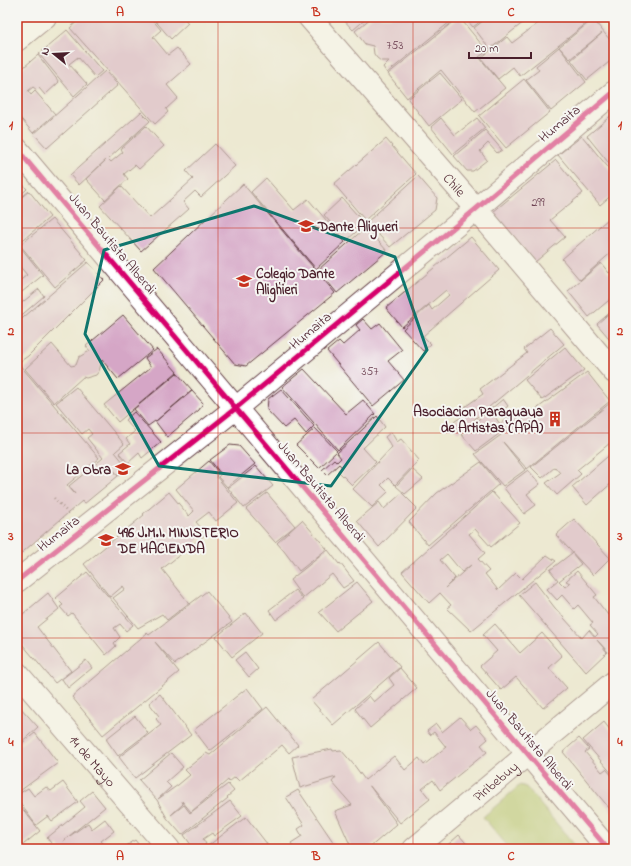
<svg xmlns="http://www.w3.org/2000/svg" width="631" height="866" font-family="'Indie Flower',sans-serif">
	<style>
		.green { fill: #b0c265; stroke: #7d7048 }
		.building { fill: #d5a6c6; fill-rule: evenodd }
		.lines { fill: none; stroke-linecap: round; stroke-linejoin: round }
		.minor-casing { stroke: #623d44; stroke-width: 24 }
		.tertiary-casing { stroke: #623d44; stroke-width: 24 }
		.path { stroke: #623d44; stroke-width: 2.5; stroke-dasharray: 1 3; stroke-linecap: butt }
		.minor { stroke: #fff; stroke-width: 22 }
		.tertiary { stroke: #fff; stroke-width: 22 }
		.cycleway-casing { stroke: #f6f6f2; stroke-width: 8 }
		.cycleway { stroke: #d6006c; stroke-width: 5 }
		.marked { fill: none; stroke: #0f766e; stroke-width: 3; stroke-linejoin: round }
		.grid { fill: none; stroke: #c8321e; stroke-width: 1; stroke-opacity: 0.55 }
		.labels { text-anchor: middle; stroke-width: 4; stroke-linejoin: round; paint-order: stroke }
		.number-label { font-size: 12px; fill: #6d4152 }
		.street-label { font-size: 14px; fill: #4a1f2b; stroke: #f6f6f2 }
		.poi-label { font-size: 14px; font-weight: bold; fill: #4a1f2b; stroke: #f6f6f2; text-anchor: start }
		.neatline { fill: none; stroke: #c8321e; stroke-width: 1.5 }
		.grid-label { font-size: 13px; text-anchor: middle; font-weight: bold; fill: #c8321e }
	</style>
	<rect width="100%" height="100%" fill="#f6f6f2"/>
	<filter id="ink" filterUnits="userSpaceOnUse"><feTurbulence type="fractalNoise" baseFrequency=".025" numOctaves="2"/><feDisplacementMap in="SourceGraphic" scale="8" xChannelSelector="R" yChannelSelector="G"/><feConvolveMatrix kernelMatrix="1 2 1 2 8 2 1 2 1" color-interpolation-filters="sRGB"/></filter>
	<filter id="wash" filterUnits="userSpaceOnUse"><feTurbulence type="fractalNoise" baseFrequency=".012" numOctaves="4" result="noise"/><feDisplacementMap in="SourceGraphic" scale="16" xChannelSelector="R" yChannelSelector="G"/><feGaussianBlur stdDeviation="0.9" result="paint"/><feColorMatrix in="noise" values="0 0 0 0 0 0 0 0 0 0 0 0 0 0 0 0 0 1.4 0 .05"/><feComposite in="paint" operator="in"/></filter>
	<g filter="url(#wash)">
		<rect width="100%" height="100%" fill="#ede9d2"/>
		<polygon class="green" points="520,785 526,787 578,849 510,849 483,817"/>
		<g id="blocks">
			<g class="building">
				<polygon points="82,17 137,17 138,18 139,17 150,17 161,30 153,37 168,55 177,48 191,64 167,85 178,98 166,109 168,112 155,124 70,28"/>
				<polygon points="152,17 183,17 188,23 171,39"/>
				<polygon points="341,17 368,17 353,30"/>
				<polygon points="372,17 456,17 387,73 383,67 389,61 381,61 377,58 374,54 373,46 365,44 355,31"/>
				<polygon points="459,17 487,51 479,57 505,88 475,112 441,70 407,98 388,74"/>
				<polygon points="464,17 486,17 473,27"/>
				<polygon points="488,17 530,17 490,49 474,28"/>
				<polygon points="544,17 590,17 592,19 520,76 513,67 498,79 481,58 507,37 512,43 545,18"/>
				<polygon points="593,19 614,45 614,58 587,80 571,60 602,33 570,59 559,47"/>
				<polygon points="67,30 102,71 95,77 78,57 69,64 87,84 74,96 39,54"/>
				<polygon points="559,47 586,82 551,111 526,80 539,70 536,66"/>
				<polygon points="38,55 59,82 45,95 39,88 37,90 33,87 28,91 31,95 35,91 55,114 33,133 17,114 17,73"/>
				<polygon points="105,71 118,85 47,148 34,134"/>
				<polygon points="440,73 462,99 429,126 408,99"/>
				<polygon points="524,79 550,112 506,148 479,116"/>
				<polygon points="141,112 150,121 108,159 111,162 123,152 121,149 146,126 164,146 139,169 135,165 124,174 128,179 105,200 86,179 106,160 79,185 70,175"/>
				<polygon points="614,113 614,165 612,167 587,136"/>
				<polygon points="441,118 455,135 477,118 485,128 453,154 431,127"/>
				<polygon points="485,130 502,150 497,153 488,143 480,151 487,160 473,171 467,171 454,156"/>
				<polygon points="582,136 612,172 614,170 614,193 600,205 558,155"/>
				<polygon points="386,139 416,174 365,220 334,184"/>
				<polygon points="215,144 235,166 201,197 195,191 183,202 189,209 141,251 100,206 121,186 150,218 193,179 186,171"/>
				<polygon points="556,160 583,193 550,220 565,237 535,262 493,212"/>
				<polygon points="418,176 437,198 435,210 390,247 367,222"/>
				<polygon points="17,178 27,189 17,198"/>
				<polygon points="266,178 294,210 308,199 345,242 316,269 251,192"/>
				<polygon points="243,184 335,293 246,366 235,364 154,268"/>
				<polygon points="29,191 50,217 18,244 17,242 17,201"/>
				<polygon points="342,198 365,224 346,241 324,215"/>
				<polygon points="52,219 87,260 55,287 20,245"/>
				<polygon points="608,219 614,226 614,250 580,280 562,259"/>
				<polygon points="366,227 387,251 337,293 318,270"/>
				<polygon points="471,237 499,270 423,336 431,344 423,351 403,329 429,305 432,310 449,295 446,290 402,327 386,308"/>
				<polygon points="17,243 43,275 17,296 17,283 27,275 17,263"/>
				<polygon points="88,262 104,280 28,356 18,363 99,458 67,485 75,494 69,486 103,458 87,438 92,434 88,429 82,434 56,403 76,387 124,444 115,452 128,468 119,476 110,466 118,476 84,504 82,501 17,557 17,323"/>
				<polygon points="601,263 609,273 614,269 614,296 589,317 568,291"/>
				<polygon points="39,289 44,296 17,319 17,302 19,305"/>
				<polygon points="614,309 614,344 597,324"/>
				<polygon points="123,315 153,350 118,379 102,360 99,371 96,375 86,378 83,377 54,403 25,369 52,344 71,366 76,365 79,357 86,353 90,351 86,346"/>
				<polygon points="363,319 372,329 380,323 402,350 388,361 404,380 373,406 327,351 339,341 343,345 360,330 356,325"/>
				<polygon points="550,328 564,344 458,433 452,423 463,416 459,411 483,394 480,389 527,353 524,349"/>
				<polygon points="565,347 584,370 542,400 525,380"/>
				<polygon points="157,349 177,372 118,422 104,405 151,367 145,358"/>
				<polygon points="304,369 346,414 363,400 375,414 338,450 282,387"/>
				<polygon points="587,372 610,401 527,469 503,442 525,470 503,486 475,454"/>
				<polygon points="177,373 192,390 156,421 192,391 203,403 199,410 167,437 155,421 148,426 134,409"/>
				<polygon points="281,389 314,426 306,434 294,420 284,428 267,410 268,399"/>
				<polygon points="503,399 508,406 495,417 500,424 518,410 523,416 476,451 461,434"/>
				<polygon points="610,403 614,408 614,447 610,443 577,470 581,474 557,495 546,483 560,473 555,467 542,478 531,467"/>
				<polygon points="134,412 161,442 142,458 139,453 128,463 119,453 130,444 126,439 135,431 125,420"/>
				<polygon points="377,416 385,427 363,448 376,462 352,485 338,471 342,467 339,464 327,475 322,470 334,459 337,462 341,458 337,453"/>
				<polygon points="315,428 337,451 319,468 296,445"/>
				<polygon points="391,432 397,442 401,439 419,460 395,485 388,478 381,485 388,492 372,507 353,489 392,447 385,437"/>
				<polygon points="230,445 239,446 255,464 227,487 218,477 221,474 210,460"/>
				<polygon points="614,451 614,481 587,505 572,487"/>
				<polygon points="209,461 219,473 216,476 238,503 216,521 209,512 196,522 206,534 162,569 189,603 167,620 162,614 138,628 113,598 125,589 123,586 110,597 84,564 144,515 143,514 169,492 189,516 194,511 176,489"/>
				<polygon points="481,462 499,484 428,545 409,522 437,493"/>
				<polygon points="256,466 273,486 244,508 228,488"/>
				<polygon points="412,469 423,479 405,494 396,486"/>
				<polygon points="528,470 540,484 527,494 536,505 524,514 504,488"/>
				<path d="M492,492L520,523L491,547L475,529L469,534L485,553L478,559L489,571L485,574L498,590L516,573L522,579L547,555L556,561L471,631L447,608L451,605L440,593L429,603L402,572ZM447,554L462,572L471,565L445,588L455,578L440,560Z"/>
				<polygon points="267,493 295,526 275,542 246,509"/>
				<polygon points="402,493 417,508 379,547 357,521 379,502 384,509"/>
				<polygon points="574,519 610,558 593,575 556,535"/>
				<polygon points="302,520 327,549 299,571 284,551 277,543"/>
				<polygon points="328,550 339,564 340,563 354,581 343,588 332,574 303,598 290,580"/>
				<polygon points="572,553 581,564 559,581 565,587 570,583 566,581 577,571 597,595 594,597 608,615 611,612 614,616 614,648 609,653 597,640 607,652 586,672 519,595 535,582 555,608 582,638 589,630 595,637 598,634 590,625 593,623 578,605 574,609 562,595 557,600 547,589 558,580 550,570"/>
				<polygon points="87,572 133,625 126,631 120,624 114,628 120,637 114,643 116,646 106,655 72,613 68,616 60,607 63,605 56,598"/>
				<polygon points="357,582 373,601 336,631 319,612"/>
				<polygon points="295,590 303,599 276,620 269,610"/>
				<polygon points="207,591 232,622 175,664 155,642 179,672 103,735 72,697 147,633 149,635"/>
				<polygon points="48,593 59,609 37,627 71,671 55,683 17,638 17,619"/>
				<polygon points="246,613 262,633 232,657 216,637"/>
				<polygon points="495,624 520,653 542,633 562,656 549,668 567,688 543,708 516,677 501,690 480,666 497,651 483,635"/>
				<polygon points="379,642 400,667 333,725 311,700"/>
				<polygon points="245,652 258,669 249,677 235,660"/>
				<polygon points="86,660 92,668 68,688 62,679"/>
				<polygon points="400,668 417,688 370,728 355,709 369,696 374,702 394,685 389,678"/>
				<polygon points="247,688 263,709 210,751 194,730"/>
				<polygon points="160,694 191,735 135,778 119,757 161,725 156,719 159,716 149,703"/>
				<polygon points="19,706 38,727 19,744 17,742 17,708"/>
				<polygon points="267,707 298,745 289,753 282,745 239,781 235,777 229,782 228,780 191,812 182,801 183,804 171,815 184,805 190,813 228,784 234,791 227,797 228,798 182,835 167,818 157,800 139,780 171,753 183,767 166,782 171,787 158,799 178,785 190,775 185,770 206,753 210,755"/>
				<polygon points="135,716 148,733 118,756 106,739"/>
				<polygon points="460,717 471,729 476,725 488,739 481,745 487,752 440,790 433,780 422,789 430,799 400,823 369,785 397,824 368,849 352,849 335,811 352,805 332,782 336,777 300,788 292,757 332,749 333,751 341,750 354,765 365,780 394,756 405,770 419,758 424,765 446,747 434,732 430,735 427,731 436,724 442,732"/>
				<polygon points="604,722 614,735 614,776 583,740"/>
				<polygon points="35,733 58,763 17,793 17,747"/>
				<polygon points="579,738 589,749 585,752 602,772 606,769 614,778 614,784 612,785 614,788 614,814 563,752"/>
				<polygon points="63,782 78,802 52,821 48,816 36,825 17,799 17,795 28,788 34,796 46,787 51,791"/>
				<polygon points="298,790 338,849 295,849 291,843 302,836 298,829 304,825 286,797"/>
				<polygon points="92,791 105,807 63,841 88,823 92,829 105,819 114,831 101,841 108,849 61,849 58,845 55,848 47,838 85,807 80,801"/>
				<polygon points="230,801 242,816 214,836 212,833 203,839 206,844 199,849 194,849 184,835"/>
				<polygon points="17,802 40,831 18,849 17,829 19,827 17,824"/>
				<polygon points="246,817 271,849 204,849"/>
				<polygon points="459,835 471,849 443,849"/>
				<polygon points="135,840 142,849 122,849"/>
			</g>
		</g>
	</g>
	<g filter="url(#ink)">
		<use href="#blocks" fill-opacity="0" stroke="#623d44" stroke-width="1"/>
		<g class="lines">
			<g class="minor-casing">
				<g id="minor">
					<path id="s1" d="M309,17L476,209L614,372"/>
					<polyline points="17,149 608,849"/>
					<polyline points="17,581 236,408 476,209 614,92"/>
					<path id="s2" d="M17,673L169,849"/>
					<path id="s3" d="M414,849L614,682"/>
				</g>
			</g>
			<g class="tertiary-casing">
				<polyline id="tertiary" points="17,40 45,17"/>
			</g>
			<polyline class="path" points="54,498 68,513"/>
			<use href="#minor" class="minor"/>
			<use href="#tertiary" class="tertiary"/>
			<g class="cycleway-casing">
				<g id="cycleway">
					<polyline points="17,149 608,849"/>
					<polyline points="17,581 236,408 476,209 614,92"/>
				</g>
			</g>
			<use href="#cycleway" class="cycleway"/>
		</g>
	</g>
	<path d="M0 0H631V866H0ZM254,206L395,257L427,350L331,486L159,466L85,334L104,250Z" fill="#ede9d2" fill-opacity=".55" fill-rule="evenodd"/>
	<path class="marked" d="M254,206L395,257L427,350L331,486L159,466L85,334L104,250Z"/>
	<path class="grid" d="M218,17V849M413,17V849M17,228H614M17,433H614M17,638H614"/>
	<defs>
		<g id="school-bare" transform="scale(1.2)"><path d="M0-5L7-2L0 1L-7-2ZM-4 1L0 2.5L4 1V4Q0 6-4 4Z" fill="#c8321e" stroke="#f6f6f2" stroke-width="2.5" paint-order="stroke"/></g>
		<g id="building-bare" transform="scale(1.2)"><path d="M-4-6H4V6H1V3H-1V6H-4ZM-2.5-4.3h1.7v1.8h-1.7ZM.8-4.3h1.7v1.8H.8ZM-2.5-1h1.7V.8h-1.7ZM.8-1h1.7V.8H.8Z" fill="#c8321e" stroke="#f6f6f2" stroke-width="2.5" paint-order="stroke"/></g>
	</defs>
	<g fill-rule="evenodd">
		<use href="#school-bare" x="306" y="226"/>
		<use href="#school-bare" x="244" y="281"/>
		<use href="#building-bare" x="555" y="419"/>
		<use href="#school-bare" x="123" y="469"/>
		<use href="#school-bare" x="106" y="540"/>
	</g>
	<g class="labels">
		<g class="number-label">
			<text x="395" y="49">753</text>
			<text x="538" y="206">299</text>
			<text x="370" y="375">357</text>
		</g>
		<g class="street-label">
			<text transform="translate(559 123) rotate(-40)" y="5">Humaita</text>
			<text dy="5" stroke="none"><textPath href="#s1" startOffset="222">Chile</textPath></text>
			<text transform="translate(113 243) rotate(50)" y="5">Juan Bautista Alberdi</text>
			<text transform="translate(310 330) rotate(-40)" y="5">Humaita</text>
			<text transform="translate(322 491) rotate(50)" y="5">Juan Bautista Alberdi</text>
			<text transform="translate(58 533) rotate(-38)" y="5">Humaita</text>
			<text transform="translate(530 739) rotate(50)" y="5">Juan Bautista Alberdi</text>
			<text dy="5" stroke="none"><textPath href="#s2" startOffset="116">14 de Mayo</textPath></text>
			<text dy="5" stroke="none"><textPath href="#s3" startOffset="106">Piribebuy</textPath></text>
		</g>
		<g class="poi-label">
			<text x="318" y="231">Dante Aligueri</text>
			<text x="256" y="278">Colegio Dante<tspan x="256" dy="16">Alighieri</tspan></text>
			<text x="543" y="416" text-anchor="end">Asociacion Paraguaya<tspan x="543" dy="16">de Artistas (APA)</tspan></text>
			<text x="111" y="474" text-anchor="end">La Obra</text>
			<text x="118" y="537">496 J.M.I. MINISTERIO<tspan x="118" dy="16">DE HACIENDA</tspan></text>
		</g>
	</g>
	<rect width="631" height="866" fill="none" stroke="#f6f6f2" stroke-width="44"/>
	<g transform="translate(54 54) rotate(288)" stroke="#f6f6f2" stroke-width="3" paint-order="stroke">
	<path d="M0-3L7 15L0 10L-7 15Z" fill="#4a1f2b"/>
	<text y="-6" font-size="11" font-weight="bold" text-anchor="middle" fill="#4a1f2b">N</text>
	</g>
	<path d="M469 52v6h62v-6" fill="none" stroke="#4a1f2b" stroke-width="2"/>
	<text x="475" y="52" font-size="12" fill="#4a1f2b" stroke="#f6f6f2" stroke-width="3" paint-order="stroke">20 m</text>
	<rect x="22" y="22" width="587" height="822" class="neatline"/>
	<g class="grid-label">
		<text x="120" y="16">A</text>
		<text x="316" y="16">B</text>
		<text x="511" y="16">C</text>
		<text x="11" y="129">1</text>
		<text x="620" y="129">1</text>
		<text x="11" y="335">2</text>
		<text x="620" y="335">2</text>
		<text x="11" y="540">3</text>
		<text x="620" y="540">3</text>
		<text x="11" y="746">4</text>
		<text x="620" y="746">4</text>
		<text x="120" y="860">A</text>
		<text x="316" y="860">B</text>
		<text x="511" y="860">C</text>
	</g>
</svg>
